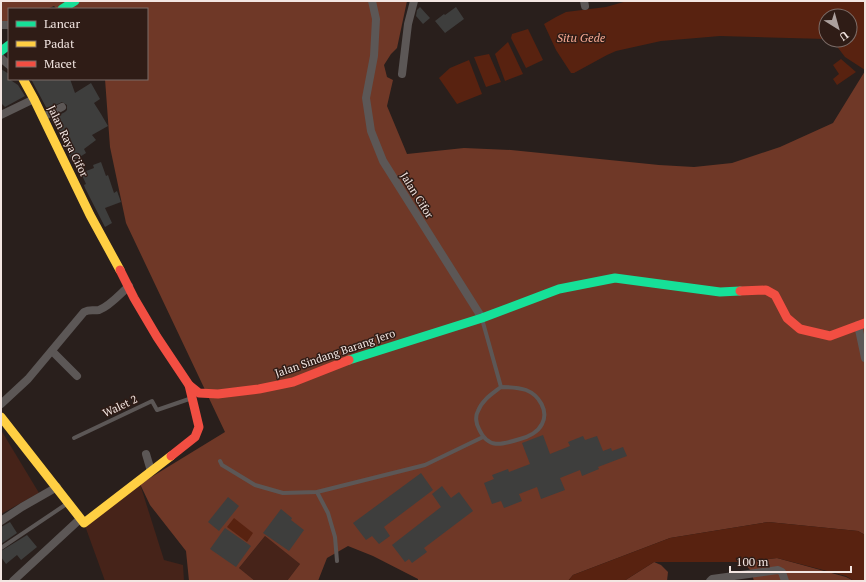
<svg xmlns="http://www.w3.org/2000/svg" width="866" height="582" font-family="'PT Serif',serif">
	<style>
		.green { fill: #462319 }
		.forest { fill: #6f3827 }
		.water { fill: #582210 }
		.building { fill: #3e3e3d }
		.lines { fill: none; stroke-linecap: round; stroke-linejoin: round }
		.lane { stroke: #5c5756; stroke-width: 4 }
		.street { stroke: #5c5756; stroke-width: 8 }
		.fast { stroke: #16e098; stroke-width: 9 }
		.slow { stroke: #ffcf43; stroke-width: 9 }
		.jam { stroke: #f24e42; stroke-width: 9 }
		.labels { text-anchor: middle; stroke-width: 3; stroke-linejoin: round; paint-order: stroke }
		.street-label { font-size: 11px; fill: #f3e6e2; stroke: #2f1c16 }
		.water-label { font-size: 12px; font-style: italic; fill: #f8aa93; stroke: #2f1c16 }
	</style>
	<rect width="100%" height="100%" fill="#291f1c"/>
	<g class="green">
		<polygon points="1,430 39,493 1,514"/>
		<polygon points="140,484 164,560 183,565 184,581 105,581 84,523"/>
		<polygon points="265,536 300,564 287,581 255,581 239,568"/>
	</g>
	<g class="forest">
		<polygon points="1,1 407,1 397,48 391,54 384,65 387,77 393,80 387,106 407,154 464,148 511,150 659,165 694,167 732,163 780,147 833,123 865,71 865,535 858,531 768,522 670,538 573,575 568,581 418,581 418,579 373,556 348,546 327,558 318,581 287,581 300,564 265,536 239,568 255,581 189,581 186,551 150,505 140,484 225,432 126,223 110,147 105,79 147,79 147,9 57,9 54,6 47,9 9,9 9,24 1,23"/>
		<polygon points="777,558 846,577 854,581 754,581 751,571 743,562"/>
		<polygon points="654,562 661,565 668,572 667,581 624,581"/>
	</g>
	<g class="water">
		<polygon points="627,1 865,1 865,70 845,57 832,40 850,40 850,16 826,16 826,39 720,36 661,41 616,51 607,55 574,73 571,73 556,50 544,24 556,17 566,12 606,7"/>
		<polygon points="528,29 543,60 526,68 511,38 512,34"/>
		<polygon points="508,42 523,74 505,81 495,54"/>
		<polygon points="489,54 501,82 486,87 474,57"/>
		<polygon points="841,59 856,72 837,85 833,79 839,74 833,65"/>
		<polygon points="469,60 482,94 457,104 439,78 450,68"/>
		<polygon points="234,518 253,533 247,542 227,527"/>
		<polygon points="768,522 858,531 865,535 865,581 854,581 846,576 777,558 743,562 654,562 624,581 568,581 573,575 670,538"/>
	</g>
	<g class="building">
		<polygon points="420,7 430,18 423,24 416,16 417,10"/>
		<polygon points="456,7 464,19 445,33 435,21 444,14 445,15"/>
		<polygon points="1,69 9,74 9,79 18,85 25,96 5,107 1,103"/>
		<polygon points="31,79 70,79 75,93 91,83 100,99 94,103 101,114 108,126 92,135 96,140 84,149 86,153 72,162 62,138 51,119 65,112 67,110 67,105 62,102 47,109"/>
		<polygon points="101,162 106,176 108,175 114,193 117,191 121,202 105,208 112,223 105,227 85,188 84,185 86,184 81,173 94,168 93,165"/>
		<polygon points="543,435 550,454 570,446 568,442 583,436 585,440 597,436 603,451 611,448 612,451 623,447 627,456 598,467 599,469 582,476 580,470 560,478 565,490 541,499 537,487 519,494 522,501 504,508 501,501 492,504 484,483 494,479 492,475 508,469 509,472 530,464 522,443"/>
		<polygon points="421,473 433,490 384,527 390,536 379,544 372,536 366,540 353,523"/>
		<polygon points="442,486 451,498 459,492 473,511 424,548 427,552 412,563 409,559 405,562 392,545 441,507 432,494"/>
		<polygon points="228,497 239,506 219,531 208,522"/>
		<polygon points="281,509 292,518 291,520 304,530 289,551 263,533"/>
		<polygon points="10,522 17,533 1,544 1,527"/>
		<polygon points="225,528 251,546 236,567 210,549"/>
		<polygon points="27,535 37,547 21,560 17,555 6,564 1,557 1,551"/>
	</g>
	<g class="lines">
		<g class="lane">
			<polyline points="482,319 501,387"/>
			<path d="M501,387C509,387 518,387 526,390C539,395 549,411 542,424C538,432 528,437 520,439C501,445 488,449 479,429C476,424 475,416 478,411C482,400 492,394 501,387Z"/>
			<polyline points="74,438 152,401 157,410 192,398"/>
			<polyline points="220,461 222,465 227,468 255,485 283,493 317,492 425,465 483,437"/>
			<polyline points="317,492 328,513 335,537 337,561"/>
			<polyline points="1,548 68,503"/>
		</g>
		<g class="street">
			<polyline points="372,1 376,19 374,56 366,98 371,131 383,161 482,318"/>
			<polyline points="584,1 585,6"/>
			<polyline points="1,25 9,25"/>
			<polyline points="1,58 9,65"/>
			<polyline points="402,74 408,24 414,1"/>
			<polyline points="1,115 34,99"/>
			<polyline points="43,117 62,107"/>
			<polyline points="858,325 865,358"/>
			<polyline points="52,351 77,376"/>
			<path d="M1,404L28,379L84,312C90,309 93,311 99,310C110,306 120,294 129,286"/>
			<polyline points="146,454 151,471"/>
			<polyline points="1,521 22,507 57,487"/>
			<polyline points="13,581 80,519"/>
			<polyline points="710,581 712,579 778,570 782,572 785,581"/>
		</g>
		<g class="fast">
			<polyline points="62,9 75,1"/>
			<polyline points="1,51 9,45"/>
			<polyline points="349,360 482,318 559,289 615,278 720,292 740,291"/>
		</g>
		<g class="slow">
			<polyline points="23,79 34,99 90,215 120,270"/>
			<polyline points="1,417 84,523 171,456"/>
		</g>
		<g class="jam">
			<polyline points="120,270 134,298 157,337 189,385 199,427 195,437 171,456"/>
			<polyline points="740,291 766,290 775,295 787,318 800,329 830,336 865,323"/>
			<polyline points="189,385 199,393 218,394 259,389 293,382 349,360"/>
		</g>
	</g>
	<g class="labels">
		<g class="street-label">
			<text transform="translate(68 141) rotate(64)" y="4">Jalan Raya Cifor</text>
			<text transform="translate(417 195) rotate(58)" y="4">Jalan Cifor</text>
			<text transform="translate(335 353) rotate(-19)" y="4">Jalan Sindang Barang Jero</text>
			<text transform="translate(120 406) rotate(-25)" y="4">Walet 2</text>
		</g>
		<g class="water-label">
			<text x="581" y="42">Situ Gede</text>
		</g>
	</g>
	<rect width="866" height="582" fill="none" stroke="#f3e6e2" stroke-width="4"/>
	<rect x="8" y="8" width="140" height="72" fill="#2f1c16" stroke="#7d6d68"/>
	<rect x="16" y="21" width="20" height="6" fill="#16e098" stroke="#7d6d68"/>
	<text x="44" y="28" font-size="12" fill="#f3e6e2">Lancar</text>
	<rect x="16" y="41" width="20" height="6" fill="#ffcf43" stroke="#7d6d68"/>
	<text x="44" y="48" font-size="12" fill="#f3e6e2">Padat</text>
	<rect x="16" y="61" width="20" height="6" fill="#f24e42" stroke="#7d6d68"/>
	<text x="44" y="68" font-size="12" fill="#f3e6e2">Macet</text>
	<g transform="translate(838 28) rotate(143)"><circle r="19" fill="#2f1c16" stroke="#7d6d68"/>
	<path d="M0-3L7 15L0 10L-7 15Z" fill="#aca09d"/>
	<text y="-6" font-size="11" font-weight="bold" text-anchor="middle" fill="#f3e6e2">U</text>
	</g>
	<path d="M730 566v6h121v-6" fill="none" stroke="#f3e6e2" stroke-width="2"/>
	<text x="736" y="566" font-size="12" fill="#f3e6e2" stroke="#2f1c16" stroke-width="3" paint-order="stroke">100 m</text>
</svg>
